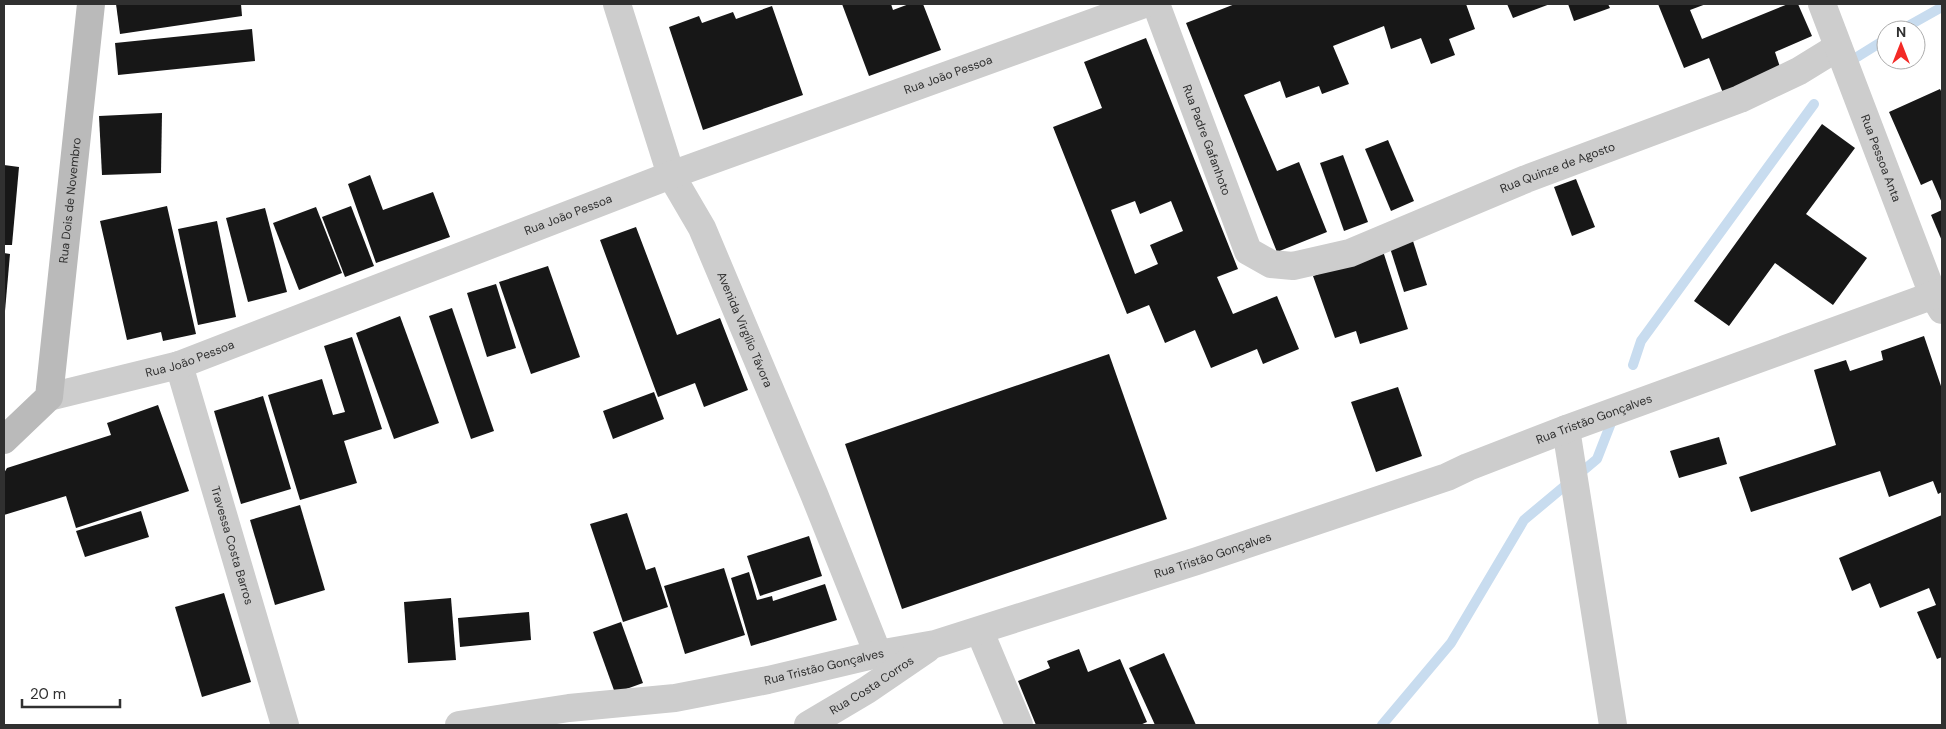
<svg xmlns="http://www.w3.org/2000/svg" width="1946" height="729" font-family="'DM Sans',sans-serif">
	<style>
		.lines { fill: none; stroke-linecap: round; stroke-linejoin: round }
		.stream { stroke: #c8dcef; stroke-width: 10 }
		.building { fill: #171717; fill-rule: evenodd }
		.street { stroke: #cdcdcd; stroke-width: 28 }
		.secondary { stroke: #bababa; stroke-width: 28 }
		.labels { text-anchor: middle; stroke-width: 5; stroke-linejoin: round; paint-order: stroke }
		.street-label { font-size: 12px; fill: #303030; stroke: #fff }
	</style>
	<rect width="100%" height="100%" fill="#fff"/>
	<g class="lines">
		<g class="stream">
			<polyline points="1901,30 1942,7"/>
			<polyline points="1857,57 1886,39"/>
			<polyline points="1633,365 1641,341 1814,104"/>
			<polyline points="1382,725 1451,643 1524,520 1597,459 1611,423"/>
		</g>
	</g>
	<g class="building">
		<polygon points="116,4 241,4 242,16 120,34"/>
		<polygon points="842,4 891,4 893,10 909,4 923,4 941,50 869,76"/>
		<polygon points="1235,4 1466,4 1475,29 1449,39 1455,55 1431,64 1421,38 1391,49 1384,26 1333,46 1349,84 1322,94 1319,86 1286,98 1280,81 1244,95 1277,171 1299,162 1327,232 1277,252 1186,23"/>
		<polygon points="1507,4 1550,4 1513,18"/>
		<polygon points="1568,4 1608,4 1610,8 1574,21"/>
		<polygon points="1658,4 1706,4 1690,10 1702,39 1788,4 1798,4 1812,36 1775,52 1781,70 1723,93 1709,58 1684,68"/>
		<polygon points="772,6 803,95 703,130 669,27 699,16 702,23 733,12 736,19"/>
		<polygon points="252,29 255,61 118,75 115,43"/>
		<path d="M1146,38L1238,269L1217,277L1233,314L1277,296L1299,349L1263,364L1257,349L1211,368L1195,330L1165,343L1149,305L1127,314L1053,127L1102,108L1084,62ZM1135,201L1140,214L1171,201L1183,231L1150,245L1158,264L1135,274L1111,210Z"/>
		<polygon points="1940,89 1942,93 1942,203 1932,180 1921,185 1889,112"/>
		<polygon points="162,113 161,173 102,175 99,116"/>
		<polygon points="1822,124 1855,148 1806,214 1867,258 1833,305 1775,263 1729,326 1694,301"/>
		<polygon points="1388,140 1414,201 1391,211 1365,149"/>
		<polygon points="1343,155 1368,222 1344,231 1320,163"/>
		<polygon points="4,165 19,167 12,245 4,245"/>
		<polygon points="370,175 383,210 433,192 450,237 376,263 348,184"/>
		<polygon points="1576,179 1595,227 1572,236 1554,187"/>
		<polygon points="167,206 196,334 163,341 161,332 127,340 100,221"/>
		<polygon points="351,206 374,266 345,277 322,217"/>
		<polygon points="316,207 342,273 299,290 273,223"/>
		<polygon points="265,208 287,292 248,302 226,218"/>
		<polygon points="1942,210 1942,241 1931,215"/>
		<polygon points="217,221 236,317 198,325 178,229"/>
		<polygon points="636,227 677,335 720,318 748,390 704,407 695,383 658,397 600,240"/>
		<polygon points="1413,241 1427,285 1404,292 1390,248"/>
		<polygon points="1383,251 1408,329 1360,344 1356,331 1335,338 1313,276"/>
		<polygon points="4,253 10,254 5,311 4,311"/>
		<polygon points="548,266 580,357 531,374 499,282"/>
		<polygon points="496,284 516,348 487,357 467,293"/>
		<polygon points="452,308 494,431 471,439 429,316"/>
		<polygon points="400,316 439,423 394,439 356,333"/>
		<polygon points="1924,336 1942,389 1942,492 1938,494 1933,481 1889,497 1880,471 1751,512 1739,477 1836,445 1814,370 1846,360 1850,371 1883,360 1881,351"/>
		<polygon points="352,337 382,429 344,441 357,483 300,500 268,395 322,379 333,415 345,412 324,346"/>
		<polygon points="1109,354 1167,519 902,609 845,444"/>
		<polygon points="1398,387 1422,456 1376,472 1351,402"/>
		<polygon points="654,392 664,419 613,439 603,411"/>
		<polygon points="263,396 291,489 241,504 214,411"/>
		<polygon points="158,405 189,491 76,528 66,496 4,515 4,473 7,468 111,435 107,423"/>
		<polygon points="1719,437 1727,464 1679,478 1670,451"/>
		<polygon points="300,505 325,590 275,605 250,520"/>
		<polygon points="141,511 149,537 85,557 76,531"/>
		<polygon points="627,513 646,570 655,567 668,607 623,622 590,524"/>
		<polygon points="1942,515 1942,657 1937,659 1917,612 1936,605 1929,588 1880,608 1870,583 1852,591 1839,558"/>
		<polygon points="809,536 822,576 760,596 747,556"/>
		<polygon points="724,568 745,635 685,654 664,586"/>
		<polygon points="749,572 757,600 772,596 773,601 825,584 837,620 751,646 731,578"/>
		<polygon points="224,593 251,682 202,697 175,607"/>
		<polygon points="451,598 456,660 408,663 404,602"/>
		<polygon points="529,612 531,640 460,647 458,618"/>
		<polygon points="621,622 643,683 615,693 593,632"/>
		<polygon points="1079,649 1088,672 1120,659 1147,722 1140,725 1036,725 1018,681 1050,668 1047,661"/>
		<polygon points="1164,653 1196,725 1155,725 1129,668"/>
	</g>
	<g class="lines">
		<g class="street">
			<path id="s1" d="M617,4L671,175L702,228L814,494L878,654"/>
			<path id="s2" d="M1156,4L1248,251L1271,264L1293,266L1350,253L1526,179L1740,99L1799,71L1838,47"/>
			<path id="s3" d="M1822,4L1933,295L1942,310"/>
			<path id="s4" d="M179,365L285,725"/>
			<path id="s5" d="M49,397L179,365L671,175L1144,4"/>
			<polyline points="1566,429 1613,725"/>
			<polyline points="980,632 1019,725"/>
			<path id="s6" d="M459,725L569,708L675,698L768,680L878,654L935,644L1197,561L1447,477L1468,467L1566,429L1942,292"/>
			<path id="s7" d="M808,725L867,690L927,649"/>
		</g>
		<path class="secondary" id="s8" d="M4,440L49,397L91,4"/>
	</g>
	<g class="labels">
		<g class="street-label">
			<text dy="4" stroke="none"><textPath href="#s5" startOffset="956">Rua João Pessoa</textPath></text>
			<text dy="4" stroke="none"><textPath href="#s2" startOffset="145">Rua Padre Gafanhoto</textPath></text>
			<text dy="4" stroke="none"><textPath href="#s3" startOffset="165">Rua Pessoa Anta</textPath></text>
			<text dy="4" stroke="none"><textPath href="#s2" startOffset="595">Rua Quinze de Agosto</textPath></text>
			<text dy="4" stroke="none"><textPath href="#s8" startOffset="260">Rua Dois de Novembro</textPath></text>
			<text dy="4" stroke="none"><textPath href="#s5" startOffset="551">Rua João Pessoa</textPath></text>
			<text dy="4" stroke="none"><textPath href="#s1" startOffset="351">Avenida Virgílio Távora</textPath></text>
			<text dy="4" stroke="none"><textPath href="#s5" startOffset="146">Rua João Pessoa</textPath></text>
			<text dy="4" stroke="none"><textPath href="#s6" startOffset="1180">Rua Tristão Gonçalves</textPath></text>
			<text dy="4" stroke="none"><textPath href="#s4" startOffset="188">Travessa Costa Barros</textPath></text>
			<text dy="4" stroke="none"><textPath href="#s6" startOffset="775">Rua Tristão Gonçalves</textPath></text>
			<text dy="4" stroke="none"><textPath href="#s6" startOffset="370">Rua Tristão Gonçalves</textPath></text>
			<text dy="4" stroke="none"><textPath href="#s7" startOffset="75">Rua Costa Corros</textPath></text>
		</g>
	</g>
	<rect width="1946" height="729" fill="none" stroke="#303030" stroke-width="10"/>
	<g transform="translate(1901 45)"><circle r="24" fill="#ffffff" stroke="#acacac"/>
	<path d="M0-4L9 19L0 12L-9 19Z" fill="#f32a26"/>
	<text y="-8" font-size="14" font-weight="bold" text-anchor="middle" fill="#303030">N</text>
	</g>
	<path d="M22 699v8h98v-8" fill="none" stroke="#303030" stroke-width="2.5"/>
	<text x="30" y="699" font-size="15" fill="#303030" stroke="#ffffff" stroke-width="4" paint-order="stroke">20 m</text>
</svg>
